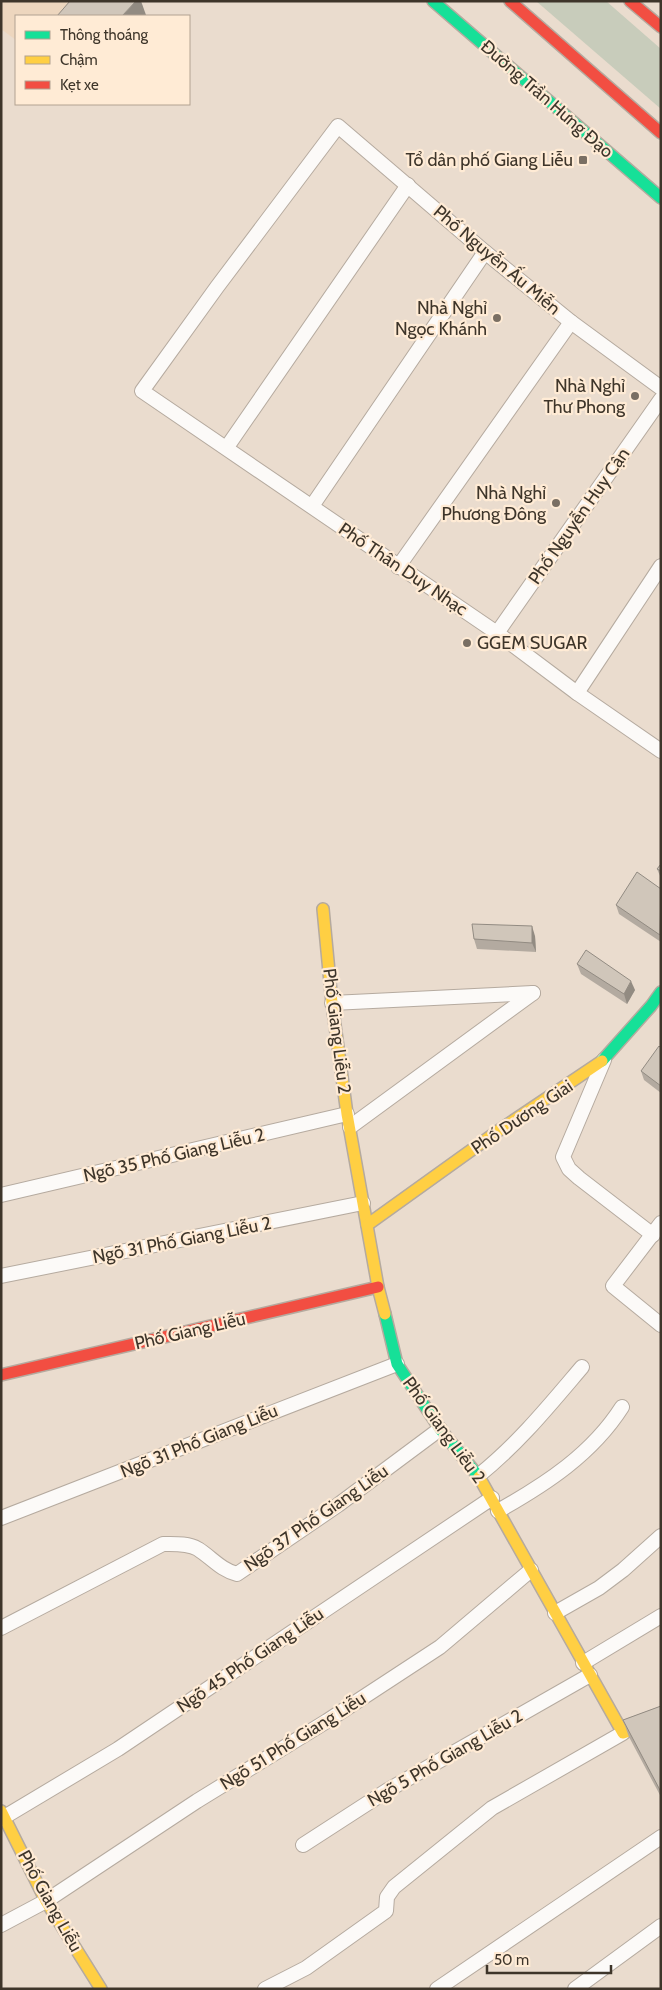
<svg xmlns="http://www.w3.org/2000/svg" width="662" height="1990" font-family="Cabin,sans-serif">
	<style>
		.built { fill: #edd6be }
		.green { fill: #c8ccbb }
		.lines { fill: none; stroke-linecap: round; stroke-linejoin: round }
		.street-casing { stroke: #b5aa9f; stroke-width: 16 }
		.fast-casing { stroke: #b5aa9f; stroke-width: 14 }
		.slow-casing { stroke: #b5aa9f; stroke-width: 14 }
		.jam-casing { stroke: #b5aa9f; stroke-width: 14 }
		.street { stroke: #fcfaf8; stroke-width: 14 }
		.fast { stroke: #16e098; stroke-width: 11 }
		.slow { stroke: #ffcf43; stroke-width: 11 }
		.jam { stroke: #f24e42; stroke-width: 11 }
		.wall { fill: #b3aaa0 }
		.shaded-wall { fill: #928b82 }
		.building { fill: #d0c6ba; stroke: #928b82 }
		.poi-dot { fill: #7a6f63; stroke: #ffebd5; stroke-width: 2 }
		.labels { text-anchor: middle; stroke-width: 4.5; stroke-linejoin: round; paint-order: stroke }
		.street-label { font-size: 18px; fill: #3e352a; stroke: #ffebd5 }
		.poi-label { font-size: 18px; fill: #3e352a; stroke: #ffebd5; text-anchor: end }
	</style>
	<rect width="100%" height="100%" fill="#eadcce"/>
	<polygon class="built" points="1,1 83,1 70,16 16,16 16,40 1,29"/>
	<polygon class="green" points="536,1 606,1 661,49 661,109"/>
	<g class="lines">
		<g class="street-casing">
			<g id="street">
				<polyline points="661,388 571,322 485,252 338,126 217,287 142,391 497,633 577,693 661,751"/>
				<polyline points="227,447 408,185"/>
				<polyline points="312,506 485,252"/>
				<polyline points="398,567 571,322"/>
				<polyline points="497,633 661,399"/>
				<polyline points="577,693 661,566"/>
				<polyline points="332,1003 533,993"/>
				<polyline points="604,1060 563,1157 569,1169 579,1178 653,1235"/>
				<polyline points="350,1127 533,993"/>
				<polyline points="1,1195 347,1114"/>
				<polyline points="661,1223 613,1286 661,1325"/>
				<polyline points="1,1276 363,1203"/>
				<path d="M478,1476C519,1443 548,1407 582,1367"/>
				<path d="M498,1511C546,1484 592,1454 622,1407"/>
				<polyline points="1,1518 397,1364"/>
				<polyline points="555,1613 599,1588 623,1570 661,1536"/>
				<path d="M1,1628L163,1544C174,1544 188,1543 198,1549C212,1558 221,1570 237,1574L338,1505L440,1429"/>
				<polyline points="583,1663 661,1616"/>
				<polyline points="1,1819 118,1749 492,1498"/>
				<polyline points="303,1845 388,1790 590,1675"/>
				<polyline points="1,1925 46,1901 197,1801 327,1721 440,1647 531,1570"/>
				<polyline points="265,1989 306,1968 386,1911 387,1897 394,1887 492,1808 623,1733"/>
				<polyline points="437,1989 661,1837"/>
				<polyline points="575,1989 661,1926"/>
			</g>
		</g>
		<g class="fast-casing">
			<g id="fast">
				<polyline points="433,1 661,198"/>
				<polyline points="602,1061 651,1006 661,992"/>
				<polyline points="385,1314 397,1364 440,1429 479,1477"/>
			</g>
		</g>
		<g class="slow-casing">
			<g id="slow">
				<polyline points="323,909 332,1003 347,1114 378,1287 385,1314"/>
				<polyline points="367,1225 498,1131 602,1061"/>
				<polyline points="479,1477 623,1733 661,1720"/>
				<polyline points="1,1811 46,1901 101,1989"/>
			</g>
		</g>
		<g class="jam-casing">
			<g id="jam">
				<polyline points="510,1 661,133"/>
				<polyline points="630,1 661,27"/>
				<polyline points="1,1375 378,1287"/>
			</g>
		</g>
		<use href="#street" class="street"/>
		<use href="#fast" class="fast"/>
		<use href="#slow" class="slow"/>
		<use href="#jam" class="jam"/>
	</g>
	<g class="wall">
		<polygon points="661,864 661,878 657,869"/>
		<polygon points="661,889 661,942 619,914 616,905"/>
		<polygon points="535,936 536,952 477,949 474,939"/>
		<polygon points="577,964 635,990 627,1004 581,974"/>
		<polygon points="661,1048 661,1093 644,1080 641,1071"/>
		<polygon points="661,1706 661,1797 629,1737 623,1720"/>
	</g>
	<g class="shaded-wall">
		<polygon points="136,1 141,1 146,15 144,16 122,16"/>
		<polygon points="532,926 535,936 536,952 532,943"/>
		<polygon points="631,981 635,990 627,1004 624,994"/>
	</g>
	<g class="building">
		<polygon points="70,1 136,1 122,16 57,16"/>
		<polygon points="661,864 661,871 657,869"/>
		<polygon points="637,872 661,889 660,935 616,905"/>
		<polygon points="472,924 532,926 532,943 474,939"/>
		<polygon points="586,950 631,981 624,994 577,964"/>
		<polygon points="659,1046 661,1048 661,1086 641,1071"/>
		<polygon points="661,1706 661,1792 623,1720"/>
	</g>
	<g class="poi-dot">
		<rect x="578" y="155" width="10" height="10" rx="2.5"/>
		<circle cx="497" cy="318" r="5"/>
		<circle cx="635" cy="396" r="5"/>
		<circle cx="556" cy="503" r="5"/>
		<circle cx="467" cy="643" r="5"/>
	</g>
	<g class="labels">
		<g class="street-label">
			<text transform="translate(547 99) rotate(41)" y="6">Đường Trần Hưng Đạo</text>
			<text transform="translate(497 260) rotate(40)" y="6">Phố Nguyễn Ấu Miễn</text>
			<text transform="translate(579 516) rotate(-55)" y="6">Phố Nguyễn Huy Cận</text>
			<text transform="translate(403 569) rotate(34)" y="6">Phố Thân Duy Nhạc</text>
			<text transform="translate(337 1031) rotate(83)" y="6">Phố Giang Liễu 2</text>
			<text transform="translate(522 1117) rotate(-34)" y="6">Phố Dương Giai</text>
			<text transform="translate(174 1155) rotate(-13)" y="6">Ngõ 35 Phố Giang Liễu 2</text>
			<text transform="translate(182 1240) rotate(-11)" y="6">Ngõ 31 Phố Giang Liễu 2</text>
			<text transform="translate(190 1331) rotate(-13)" y="6">Phố Giang Liễu</text>
			<text transform="translate(444 1430) rotate(54)" y="6">Phố Giang Liễu 2</text>
			<text transform="translate(199 1441) rotate(-22)" y="6">Ngõ 31 Phố Giang Liễu</text>
			<text transform="translate(316 1518) rotate(-35)" y="6">Ngõ 37 Phố Giang Liễu</text>
			<text transform="translate(250 1660) rotate(-34)" y="6">Ngõ 45 Phố Giang Liễu</text>
			<text transform="translate(293 1741) rotate(-32)" y="6">Ngõ 51 Phố Giang Liễu</text>
			<text transform="translate(445 1758) rotate(-30)" y="6">Ngõ 5 Phố Giang Liễu 2</text>
			<text transform="translate(50 1901) rotate(61)" y="6">Phố Giang Liễu</text>
		</g>
		<g class="poi-label">
			<text x="573" y="166">Tổ dân phố Giang Liễu</text>
			<text x="487" y="314">Nhà Nghỉ<tspan x="487" dy="21">Ngọc Khánh</tspan></text>
			<text x="625" y="392">Nhà Nghỉ<tspan x="625" dy="21">Thư Phong</tspan></text>
			<text x="546" y="499">Nhà Nghỉ<tspan x="546" dy="21">Phương Đông</tspan></text>
			<text x="477" y="649" text-anchor="start">GGEM SUGAR</text>
		</g>
	</g>
	<rect width="662" height="1990" fill="none" stroke="#3e352a" stroke-width="5"/>
	<rect x="15" y="15" width="175" height="90" fill="#ffebd5" stroke="#b2a291"/>
	<rect x="25" y="31" width="25" height="8" fill="#16e098" stroke="#b2a291"/>
	<text x="60" y="40" font-size="15" fill="#3e352a">Thông thoáng</text>
	<rect x="25" y="56" width="25" height="8" fill="#ffcf43" stroke="#b2a291"/>
	<text x="60" y="65" font-size="15" fill="#3e352a">Chậm</text>
	<rect x="25" y="81" width="25" height="8" fill="#f24e42" stroke="#b2a291"/>
	<text x="60" y="90" font-size="15" fill="#3e352a">Kẹt xe</text>
	<path d="M487 1965v8h124v-8" fill="none" stroke="#3e352a" stroke-width="2.5"/>
	<text x="494" y="1965" font-size="15" fill="#3e352a" stroke="#ffebd5" stroke-width="4" paint-order="stroke">50 m</text>
</svg>
